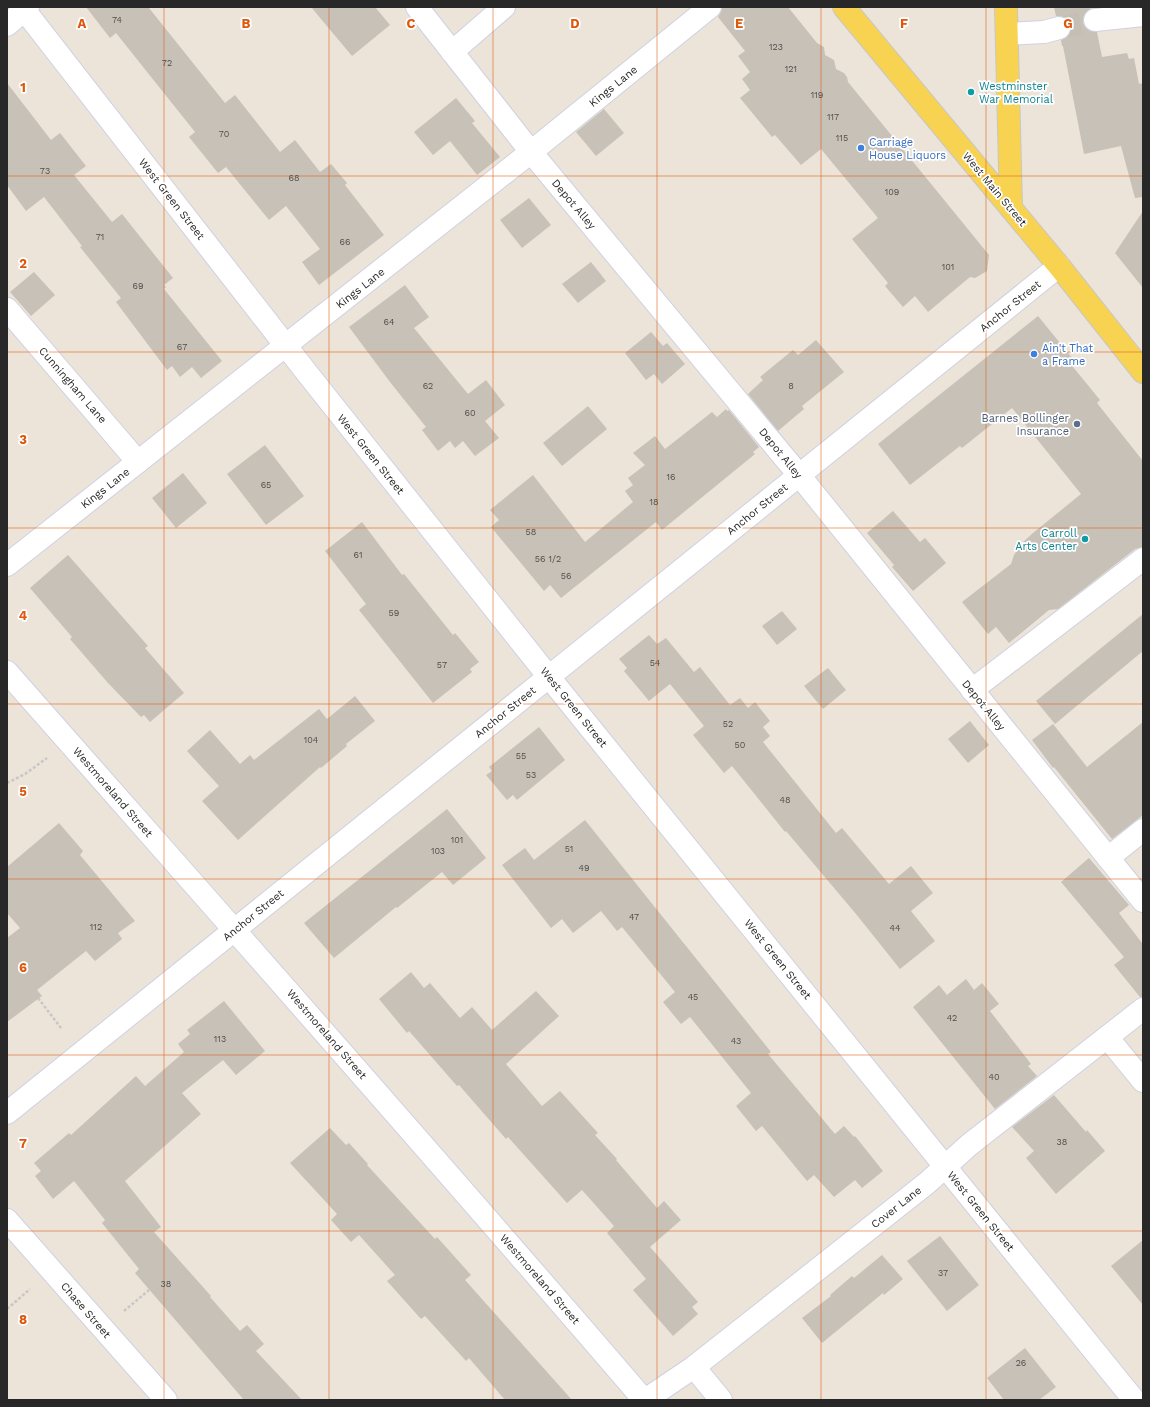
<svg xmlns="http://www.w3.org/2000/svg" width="1150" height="1407" font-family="'Work Sans',sans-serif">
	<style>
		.building { fill: #c7c1b8 }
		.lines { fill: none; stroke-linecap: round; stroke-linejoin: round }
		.minor-tunnel { stroke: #c5beb5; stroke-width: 22; stroke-dasharray: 22 11; stroke-linecap: butt }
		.minor-casing { stroke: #ced1e2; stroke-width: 24 }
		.major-casing { stroke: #c7c7c7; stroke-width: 24 }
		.path { stroke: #c7c7c7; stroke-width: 2.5; stroke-dasharray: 3 2; stroke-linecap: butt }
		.minor { stroke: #fff; stroke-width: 22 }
		.major { stroke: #f8d352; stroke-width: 22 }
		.grid { fill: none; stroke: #de570d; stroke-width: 1; stroke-opacity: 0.55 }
		.culture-dot { fill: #0f9aa8; stroke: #fff; stroke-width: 1.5 }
		.shop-dot { fill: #3f7fe0; stroke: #fff; stroke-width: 1.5 }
		.service-dot { fill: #5c6f8a; stroke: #fff; stroke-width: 1.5 }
		.labels { text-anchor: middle; stroke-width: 3.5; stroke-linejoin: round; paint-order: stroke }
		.number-label { font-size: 9px; fill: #504e4c }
		.street-label { font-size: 11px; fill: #282828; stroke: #fff }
		.culture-label { font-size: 11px; fill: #0d838f; stroke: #fff; text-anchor: start }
		.shop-label { font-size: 11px; fill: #366cbe; stroke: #fff; text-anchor: start }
		.service-label { font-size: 11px; fill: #4e5e75; stroke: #fff; text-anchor: end }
		.grid-label { font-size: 13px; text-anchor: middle; font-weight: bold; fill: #de570d; stroke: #fff; stroke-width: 3.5; stroke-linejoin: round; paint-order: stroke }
	</style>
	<rect width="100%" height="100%" fill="#ece4d8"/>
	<g class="building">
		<polygon points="86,7 151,7 149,8 225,103 235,95 280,152 295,140 320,172 331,164 347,183 345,185 384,235 319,285 302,262 320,249 286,206 269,220 226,167 218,173 189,137 195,132 116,33 110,38"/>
		<polygon points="311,7 375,7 390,25 352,56"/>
		<polygon points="722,7 788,7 817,43 824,47 825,55 834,60 836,69 844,73 847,77 848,82 989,255 987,271 975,278 970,277 928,312 915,296 903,307 885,286 888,283 852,239 878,218 821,149 801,165 775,135 772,137 740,98 750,90 742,79 750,72 738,56 745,51 718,17 721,12"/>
		<polygon points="1054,7 1092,7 1084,15 1083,22 1085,27 1090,31 1097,32 1102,57 1127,53 1129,59 1134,58 1139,84 1143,83 1143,197 1135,198 1121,146 1084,154 1063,46 1062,46 1061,40 1068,37 1071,32 1071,25 1068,19 1063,16 1056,16"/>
		<polygon points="7,83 51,140 60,133 86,166 74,175 112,222 122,214 173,278 164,285 166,287 164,289 222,361 201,378 192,367 180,377 172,366 167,370 116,302 121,298 80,247 82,246 44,197 26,211 7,185"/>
		<polygon points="456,98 475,121 472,123 500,157 477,175 450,141 433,155 414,132"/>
		<polygon points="604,109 624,133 596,156 576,132"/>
		<polygon points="529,198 551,225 522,248 500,220"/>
		<polygon points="1143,211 1143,288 1115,253"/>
		<polygon points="591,262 606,281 578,303 562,284"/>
		<polygon points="34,272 55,295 31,316 10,292"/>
		<polygon points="405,285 429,317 414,328 468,394 486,380 505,405 485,421 499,438 475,456 463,441 455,448 450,441 438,451 422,430 426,427 390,382 349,327"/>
		<polygon points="1038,316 1073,359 1069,362 1100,400 1097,403 1143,461 1143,547 1135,549 1058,609 1049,610 1009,643 996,627 988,634 962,602 1011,564 1014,555 1021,544 1033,533 1081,494 1012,408 962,448 960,446 910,485 878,444"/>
		<polygon points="651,332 663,346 667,343 685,364 662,384 654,374 646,380 625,353"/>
		<polygon points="816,340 844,372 802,406 804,409 778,431 748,394 763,380 760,377 793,350 798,355"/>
		<polygon points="588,406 607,429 562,466 543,443"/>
		<polygon points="726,409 727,411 729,410 759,447 753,452 755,454 662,530 656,522 561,598 550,585 544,591 491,527 499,520 490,510 533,475 585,542 633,502 625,491 633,485 628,478 645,465 633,453 655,436 665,449 712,412 717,417"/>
		<polygon points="265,445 304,496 266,525 227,474"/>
		<polygon points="183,473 207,503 176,528 152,498"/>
		<polygon points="893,511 920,542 925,538 946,563 913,591 892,567 894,565 867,533"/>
		<polygon points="362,522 402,575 404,574 453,635 455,633 479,662 470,669 472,672 433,703 359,610 366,604 325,551"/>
		<polygon points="68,555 148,646 145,648 184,693 150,722 144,715 141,717 108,683 70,639 72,637 30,588"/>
		<polygon points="782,611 797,629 777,645 762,626"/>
		<polygon points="1143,614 1143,651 1055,724 1036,701"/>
		<polygon points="649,635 657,644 666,638 694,672 700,667 730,705 740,698 748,708 755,702 770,721 763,727 770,736 763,742 836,833 842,828 889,884 911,866 933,893 911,911 935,941 900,969 856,914 786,831 785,832 732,766 724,773 693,735 704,726 670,684 649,701 624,671 627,668 619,659"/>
		<polygon points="828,668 846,690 823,709 804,686"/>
		<polygon points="355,696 375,721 346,744 347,746 321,768 320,767 238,840 202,801 219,786 187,751 210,730 240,764 250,755 254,760 319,709 327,719"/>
		<polygon points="970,721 989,745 968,763 948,739"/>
		<polygon points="1143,722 1143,815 1112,839 1054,767 1053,768 1032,740 1053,724 1087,767"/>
		<polygon points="539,727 565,760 517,800 513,795 507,800 486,775 492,771 489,767"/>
		<polygon points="447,809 486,858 453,885 442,872 397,908 396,907 334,958 304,923"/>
		<polygon points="585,820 771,1052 768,1054 835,1134 844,1126 854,1137 855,1136 883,1171 862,1188 855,1180 834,1197 814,1175 807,1181 762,1126 756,1131 736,1106 751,1093 690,1017 681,1024 663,1002 675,992 622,927 617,931 601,911 573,933 562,919 551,928 502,865 525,848 534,860"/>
		<polygon points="59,823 83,851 80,855 135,921 118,933 122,939 95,961 86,951 37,990 42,996 7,1022 7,938 20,928 7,913 7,867"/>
		<polygon points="1089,858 1129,905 1119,913 1142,943 1143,942 1143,997 1140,997 1114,965 1124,957 1061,882"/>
		<polygon points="411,972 424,988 430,983 460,1018 472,1007 492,1030 536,991 559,1016 506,1064 542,1106 560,1091 598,1133 595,1135 617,1159 616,1160 657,1208 664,1201 681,1220 650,1247 698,1302 692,1307 698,1314 673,1336 633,1290 646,1279 607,1233 614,1226 582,1190 567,1203 508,1137 506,1139 459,1085 457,1086 409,1031 407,1033 379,999"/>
		<polygon points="966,979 974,990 982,983 999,1004 990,1011 1031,1064 1028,1066 1037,1076 995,1109 913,1007 939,985 947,995"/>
		<polygon points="224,1001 265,1051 236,1075 223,1060 182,1093 201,1114 125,1181 161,1227 154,1232 211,1296 210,1297 240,1331 247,1325 264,1344 256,1351 302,1400 244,1400 135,1273 139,1269 102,1223 105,1220 74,1181 53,1199 35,1176 41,1171 34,1163 69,1133 71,1135 136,1076 145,1086 184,1052 178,1044 190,1034 187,1030"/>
		<polygon points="1054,1095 1086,1132 1087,1130 1105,1151 1056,1194 1026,1158 1034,1151 1012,1127"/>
		<polygon points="330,1128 346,1145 349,1143 368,1164 367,1165 435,1239 437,1237 471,1275 465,1280 572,1400 505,1400 469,1358 466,1361 425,1316 421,1319 387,1281 395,1275 359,1235 351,1242 331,1220 337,1214 290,1163"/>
		<polygon points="940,1236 979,1285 947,1311 907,1261"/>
		<polygon points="1143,1240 1143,1305 1111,1266"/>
		<polygon points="882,1255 903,1279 884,1295 883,1293 822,1343 802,1318 831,1296 830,1295 852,1276 854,1278"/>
		<polygon points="1025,1348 1056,1387 1039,1400 1004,1400 987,1378"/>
	</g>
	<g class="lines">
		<polyline class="minor-tunnel" points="1059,28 1095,20"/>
		<g class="minor-casing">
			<g id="minor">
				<polyline points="22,7 307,373 549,677 1134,1400"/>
				<polyline points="417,7 531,152 799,475 1143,901"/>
				<polyline points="1095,20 1143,15"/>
				<polyline points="7,25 28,7"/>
				<polyline points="1007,34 1044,32 1059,28"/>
				<polyline points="452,52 504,7"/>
				<polyline points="7,309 138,462"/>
				<polyline points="7,565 531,152 710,7"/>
				<path d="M7,672C220,914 434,1155 644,1400"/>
				<polyline points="972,690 1143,559"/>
				<polyline points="1108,858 1143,830"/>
				<polyline points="1107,1037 1143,1081"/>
				<polyline points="7,1113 1059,266"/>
				<polyline points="7,1220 166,1400"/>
				<polyline points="694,1367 721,1400"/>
				<polyline points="645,1400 694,1367 927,1183 969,1145 1143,1009"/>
			</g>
		</g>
		<g class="major-casing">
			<g id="major">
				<polyline points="844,7 1059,266 1143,372"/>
				<polyline points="1006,7 1011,208"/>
			</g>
		</g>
		<g class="path">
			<polyline points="7,783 25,774 47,758"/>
			<polyline points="38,998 61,1028"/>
			<polyline points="7,1309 30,1289"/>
			<polyline points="124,1311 149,1290"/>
		</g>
		<use href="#minor" class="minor"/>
		<use href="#major" class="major"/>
	</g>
	<path class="grid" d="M164,7V1400M329,7V1400M493,7V1400M657,7V1400M821,7V1400M986,7V1400M7,176H1143M7,352H1143M7,528H1143M7,704H1143M7,879H1143M7,1055H1143M7,1231H1143"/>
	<g class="culture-dot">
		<circle cx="971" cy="92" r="4"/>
		<circle cx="1085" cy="539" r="4"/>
	</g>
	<g class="shop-dot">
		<circle cx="861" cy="148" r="4"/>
		<circle cx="1034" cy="354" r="4"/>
	</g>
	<circle class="service-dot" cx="1077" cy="424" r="4"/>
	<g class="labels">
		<g class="number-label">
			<text x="117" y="23">74</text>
			<text x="776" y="50">123</text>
			<text x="167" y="66">72</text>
			<text x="791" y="72">121</text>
			<text x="817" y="98">119</text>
			<text x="833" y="120">117</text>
			<text x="224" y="137">70</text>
			<text x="842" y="141">115</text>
			<text x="45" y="174">73</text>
			<text x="294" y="181">68</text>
			<text x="892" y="195">109</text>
			<text x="100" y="240">71</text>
			<text x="345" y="245">66</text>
			<text x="948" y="270">101</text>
			<text x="138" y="289">69</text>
			<text x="389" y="325">64</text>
			<text x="182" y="350">67</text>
			<text x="428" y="389">62</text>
			<text x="791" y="389">8</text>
			<text x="470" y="416">60</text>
			<text x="671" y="480">16</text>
			<text x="266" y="488">65</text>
			<text x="654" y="505">18</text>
			<text x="531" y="535">58</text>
			<text x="358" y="558">61</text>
			<text x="548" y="562">56 1/2</text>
			<text x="566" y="579">56</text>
			<text x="394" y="616">59</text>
			<text x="655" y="666">54</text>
			<text x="442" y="668">57</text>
			<text x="728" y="727">52</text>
			<text x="311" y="743">104</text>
			<text x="740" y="748">50</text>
			<text x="521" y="759">55</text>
			<text x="531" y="778">53</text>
			<text x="785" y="803">48</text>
			<text x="457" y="843">101</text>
			<text x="569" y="852">51</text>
			<text x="438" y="854">103</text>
			<text x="584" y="871">49</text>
			<text x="634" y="920">47</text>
			<text x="96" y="930">112</text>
			<text x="895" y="931">44</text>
			<text x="693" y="1000">45</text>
			<text x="952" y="1021">42</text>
			<text x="220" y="1042">113</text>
			<text x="736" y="1044">43</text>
			<text x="994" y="1080">40</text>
			<text x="1062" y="1145">38</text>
			<text x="943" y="1276">37</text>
			<text x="166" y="1287">38</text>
			<text x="1021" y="1366">26</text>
		</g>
		<g class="street-label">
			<text transform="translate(613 86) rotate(-39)" y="4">Kings Lane</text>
			<text transform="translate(995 189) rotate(50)" y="4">West Main Street</text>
			<text transform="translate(172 199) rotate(52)" y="4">West Green Street</text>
			<text transform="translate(574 204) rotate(50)" y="4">Depot Alley</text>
			<text transform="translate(360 288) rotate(-38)" y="4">Kings Lane</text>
			<text transform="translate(1010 306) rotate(-39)" y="4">Anchor Street</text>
			<text transform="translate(73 385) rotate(49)" y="4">Cunningham Lane</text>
			<text transform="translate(781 453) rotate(51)" y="4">Depot Alley</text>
			<text transform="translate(371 454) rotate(51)" y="4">West Green Street</text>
			<text transform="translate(105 488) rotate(-38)" y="4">Kings Lane</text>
			<text transform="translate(757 509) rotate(-39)" y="4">Anchor Street</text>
			<text transform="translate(984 705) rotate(51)" y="4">Depot Alley</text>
			<text transform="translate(574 707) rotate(51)" y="4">West Green Street</text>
			<text transform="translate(505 712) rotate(-39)" y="4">Anchor Street</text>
			<text transform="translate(113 792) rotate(49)" y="4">Westmoreland Street</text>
			<text transform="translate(253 915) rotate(-39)" y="4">Anchor Street</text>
			<text transform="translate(778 959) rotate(51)" y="4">West Green Street</text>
			<text transform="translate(327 1034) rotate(49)" y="4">Westmoreland Street</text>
			<text transform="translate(896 1207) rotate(-38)" y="4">Cover Lane</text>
			<text transform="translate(981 1211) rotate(51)" y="4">West Green Street</text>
			<text transform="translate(540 1279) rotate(49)" y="4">Westmoreland Street</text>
			<text transform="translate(86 1310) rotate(49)" y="4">Chase Street</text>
		</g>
		<g class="culture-label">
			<text x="979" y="90">Westminster<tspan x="979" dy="13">War Memorial</tspan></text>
			<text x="1077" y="537" text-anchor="end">Carroll<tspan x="1077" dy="13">Arts Center</tspan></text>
		</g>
		<g class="shop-label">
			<text x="869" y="146">Carriage<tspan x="869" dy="13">House Liquors</tspan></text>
			<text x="1042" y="352">Ain't That<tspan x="1042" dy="13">a Frame</tspan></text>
		</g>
		<g class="service-label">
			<text x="1069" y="422">Barnes Bollinger<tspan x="1069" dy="13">Insurance</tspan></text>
		</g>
	</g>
	<g class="grid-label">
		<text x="82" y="28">A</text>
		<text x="246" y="28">B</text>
		<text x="411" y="28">C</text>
		<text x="575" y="28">D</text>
		<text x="739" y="28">E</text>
		<text x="904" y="28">F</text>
		<text x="1068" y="28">G</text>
		<text x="23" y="92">1</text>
		<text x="23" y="268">2</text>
		<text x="23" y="444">3</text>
		<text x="23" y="620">4</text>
		<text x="23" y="796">5</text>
		<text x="23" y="972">6</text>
		<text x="23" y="1148">7</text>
		<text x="23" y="1324">8</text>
	</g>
	<rect width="1150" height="1407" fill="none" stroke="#282828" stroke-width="16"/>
</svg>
